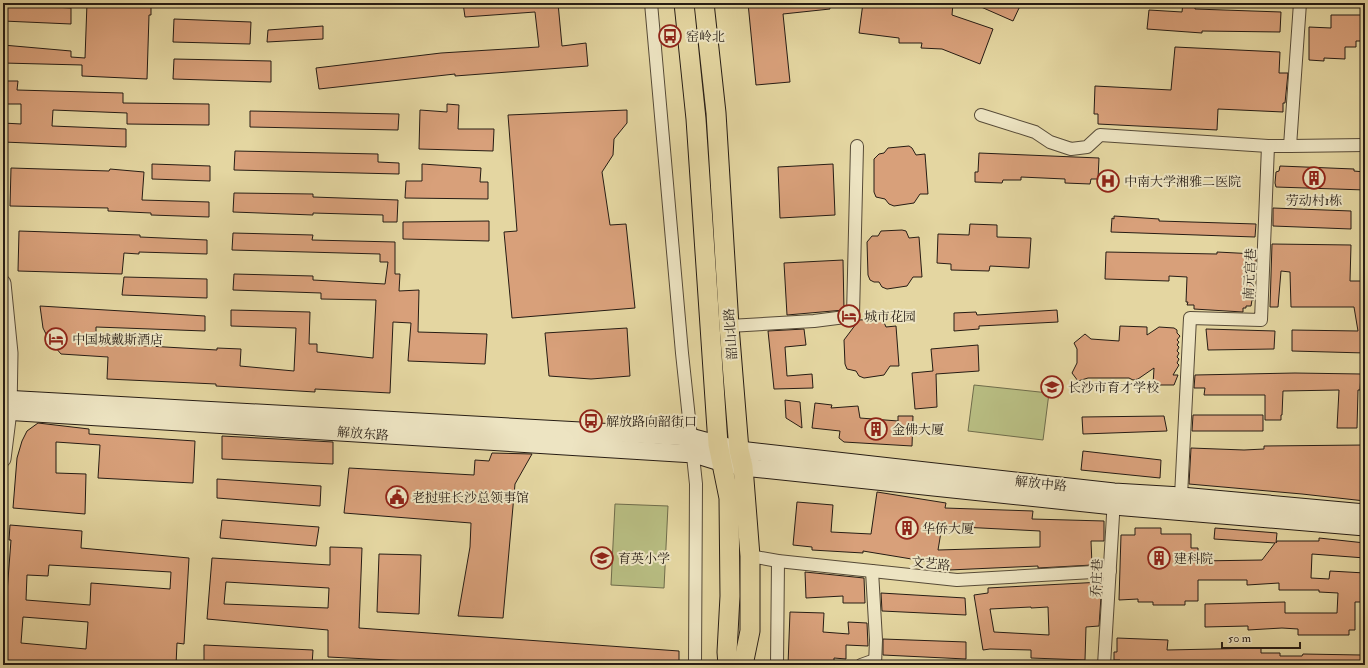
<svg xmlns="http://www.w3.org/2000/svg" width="1368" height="668" font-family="'IM FELL Double Pica','Noto Serif SC',serif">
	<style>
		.green { fill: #b8bd82; stroke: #6f6c4b }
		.building { fill: #d8a07a; stroke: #261c14; fill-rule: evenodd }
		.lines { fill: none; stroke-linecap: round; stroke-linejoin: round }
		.minor-casing { stroke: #564a37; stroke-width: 14 }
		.tertiary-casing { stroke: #564a37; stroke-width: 17 }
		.secondary-casing { stroke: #261c14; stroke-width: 19 }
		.primary-casing { stroke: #261c14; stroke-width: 21 }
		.minor { stroke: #ede4c2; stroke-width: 12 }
		.tertiary { stroke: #ede4c2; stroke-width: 15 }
		.secondary { stroke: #ede4c2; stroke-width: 17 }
		.primary { stroke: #e4d6a1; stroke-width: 19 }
		.labels { text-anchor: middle; stroke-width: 4; stroke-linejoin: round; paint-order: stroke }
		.poi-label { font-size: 13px; fill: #261c14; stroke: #ede4c2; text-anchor: start }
		.street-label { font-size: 13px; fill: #261c14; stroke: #ede4c2 }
	</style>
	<rect width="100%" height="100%" fill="#e4d6a1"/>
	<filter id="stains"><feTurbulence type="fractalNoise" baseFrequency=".005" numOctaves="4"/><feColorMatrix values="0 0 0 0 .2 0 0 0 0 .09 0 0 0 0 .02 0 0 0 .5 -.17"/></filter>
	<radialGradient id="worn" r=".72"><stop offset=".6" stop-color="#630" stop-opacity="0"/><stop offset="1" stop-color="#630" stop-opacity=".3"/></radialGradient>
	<g class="green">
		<polygon points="974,385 1049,393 1043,440 968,431"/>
		<polygon points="615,504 668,506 664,588 611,585"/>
	</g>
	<g class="building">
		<polygon points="87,3 151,3 151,15 149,15 147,79 82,76 82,65 3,63 3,45 71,51 71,57 85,58"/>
		<polygon points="463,3 558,3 562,46 586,43 588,66 455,76 455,74 319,89 316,68 441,53 539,47 535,12 465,17"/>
		<polygon points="748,3 829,3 830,9 783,14 790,82 756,85"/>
		<polygon points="863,3 953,3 952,15 993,29 980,64 942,49 921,48 922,43 899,43 899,38 859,33"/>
		<polygon points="972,3 1014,3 1020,6 1013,21"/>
		<polygon points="1183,3 1195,3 1195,9 1281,12 1280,32 1202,31 1202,33 1147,29 1149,10 1182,12"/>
		<polygon points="3,4 71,8 71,24 3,21"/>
		<polygon points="1331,15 1365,15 1365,41 1356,41 1356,47 1345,47 1345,59 1324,58 1324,61 1309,60 1309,27 1331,28"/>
		<polygon points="174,19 251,22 250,44 173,42"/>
		<polygon points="323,26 323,39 267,42 268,30"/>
		<polygon points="1175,47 1280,52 1279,73 1288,73 1285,103 1283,103 1283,112 1218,109 1217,130 1098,124 1098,114 1094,114 1095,86 1171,90"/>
		<polygon points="174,59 271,61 271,82 173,79"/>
		<polygon points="3,81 18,81 17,90 123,93 123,103 209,104 209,125 127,124 127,113 53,110 52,126 126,129 126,147 3,142 3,123 21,124 21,104 3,104"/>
		<polygon points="447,104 459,105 458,129 494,129 493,151 419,149 420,110 447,112"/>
		<polygon points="627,110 627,123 614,139 613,155 602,172 610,225 626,224 635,308 512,318 504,232 517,231 508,115"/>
		<polygon points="250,111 399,114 398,130 250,127"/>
		<polygon points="909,146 912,148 916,155 925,154 928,194 920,194 914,203 894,206 889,204 885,199 876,197 874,192 874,159 879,154 884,153 888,148"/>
		<polygon points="235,151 378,154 378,162 399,163 399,174 234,170"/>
		<polygon points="979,153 1099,158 1098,179 1091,179 1090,184 1065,183 1065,179 1021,177 1021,180 1003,180 1002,183 975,182 975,172 978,172"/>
		<polygon points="152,164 210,166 210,181 152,179"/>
		<polygon points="422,164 481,168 480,182 488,182 488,199 405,198 406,181 422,181"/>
		<polygon points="833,164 835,215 780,218 778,167"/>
		<polygon points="1280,166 1354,169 1354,171 1365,172 1365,190 1276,187 1275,183 1276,172 1279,171"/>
		<polygon points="11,168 109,171 110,169 144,172 142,200 209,202 209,217 151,215 151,213 108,211 108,208 10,206"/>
		<polygon points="234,193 313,194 313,197 398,200 397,222 383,222 383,215 313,213 313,215 233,212"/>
		<polygon points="1273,208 1351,211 1351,229 1273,226"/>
		<polygon points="1114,216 1159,219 1159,221 1256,224 1255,237 1111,232 1112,218 1114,219"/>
		<polygon points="489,221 489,241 403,239 403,222"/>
		<polygon points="970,224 997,225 997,237 1031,238 1029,268 990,266 989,271 951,270 951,264 937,263 938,234 969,235"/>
		<polygon points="902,230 906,231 909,238 919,237 922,277 913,277 907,286 887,289 882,287 879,282 874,282 870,280 868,275 867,242 872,236 878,236 881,231"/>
		<polygon points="19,231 140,235 140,237 207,240 207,254 139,252 139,254 124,253 122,274 18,271"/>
		<polygon points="233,233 313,235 312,240 395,242 395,274 400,274 399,291 419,290 418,332 487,334 485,364 408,361 411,323 393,322 390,393 315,389 315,392 216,386 216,384 107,379 108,357 61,354 49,340 43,328 40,306 205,316 205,331 96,327 96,343 217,350 217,348 241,349 240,366 294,371 296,328 231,326 231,310 310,312 309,344 317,344 317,352 373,358 376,300 321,299 321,293 233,290 234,274 313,276 313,280 385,284 388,262 380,262 380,254 232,250"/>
		<polygon points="1272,244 1351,245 1350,281 1365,281 1365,353 1292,351 1292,330 1358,331 1354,307 1291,307 1290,272 1281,271 1278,307 1270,307"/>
		<polygon points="1106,252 1217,254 1217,252 1256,254 1256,266 1254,266 1253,290 1254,290 1254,300 1252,300 1251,306 1246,306 1246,308 1243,308 1243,312 1194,309 1194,305 1187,305 1188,302 1186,302 1187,277 1169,276 1169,281 1105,279"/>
		<polygon points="843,260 844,310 787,315 784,263"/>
		<polygon points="124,277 207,279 207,298 122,295"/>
		<polygon points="1057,310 1058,322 979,326 979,329 954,331 954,313 976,312 977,315"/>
		<polygon points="879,319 883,320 886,327 896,326 899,366 890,366 884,375 864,378 859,376 856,371 847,369 845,364 844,340 859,320"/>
		<polygon points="1120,326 1147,327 1147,335 1159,327 1174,328 1177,330 1177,333 1180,336 1177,340 1179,342 1177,345 1179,347 1177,351 1179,353 1177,357 1179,359 1177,363 1179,365 1173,375 1178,375 1174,385 1153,385 1154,368 1138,379 1133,380 1129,378 1088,378 1078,381 1072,373 1077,363 1077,349 1074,343 1085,334 1091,339 1119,341"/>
		<polygon points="627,328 630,376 591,379 549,376 545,333"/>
		<polygon points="804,329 806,345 785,347 787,376 812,374 813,388 774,389 768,331"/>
		<polygon points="1206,329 1275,331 1274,349 1208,350"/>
		<polygon points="978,345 979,371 936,374 937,407 915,409 912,373 933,371 931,349"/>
		<polygon points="1295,373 1361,374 1360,390 1358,390 1357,428 1337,428 1339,390 1283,391 1282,415 1281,415 1281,420 1265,420 1265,395 1204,395 1205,388 1194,388 1195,375"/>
		<polygon points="785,400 800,402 802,428 786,418"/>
		<polygon points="815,403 832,405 831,408 858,406 860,418 898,421 898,416 913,416 912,446 844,442 839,438 840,431 812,428"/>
		<polygon points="1193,415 1263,415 1263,431 1192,431"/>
		<polygon points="1164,416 1167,431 1083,434 1082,417"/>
		<polygon points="38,423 89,429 89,434 195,441 193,483 98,478 100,445 56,442 56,473 86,474 85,514 13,508 17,458 22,441 27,431"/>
		<polygon points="222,436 333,442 333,464 222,459"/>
		<polygon points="1365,445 1365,501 1302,494 1189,484 1191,448 1244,450 1264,449 1264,446"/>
		<polygon points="1083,451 1161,460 1160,478 1081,470"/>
		<polygon points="492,453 532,454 515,484 503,618 458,616 470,547 471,523 344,513 349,468 474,475 475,460 489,461"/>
		<polygon points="217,479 321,486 320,506 217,498"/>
		<path d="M877,492L946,503L945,508L1033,511L1032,519L1104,521V541H1091L1092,565L1038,568V566L949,570L948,565L863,551V553L812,550V547L793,545L797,502L833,505L831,532L871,534ZM942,526L1040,531V547L938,550Z"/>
		<polygon points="222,520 319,527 316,546 220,538"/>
		<path d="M10,525L82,531L81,548L189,558L184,644L177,643L176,665H4L7,634L4,633L11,540H9ZM49,565L171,572L170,589L91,583L90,605L26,600L27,575L48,576ZM23,617L88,622L86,649L21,643Z"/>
		<polygon points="1135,528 1161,528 1161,534 1191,534 1191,548 1198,548 1198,561 1262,560 1275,543 1214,539 1215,528 1277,533 1276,543 1277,541 1319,541 1319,538 1365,543 1365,558 1312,554 1311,578 1329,579 1330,571 1365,573 1365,602 1355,602 1355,630 1349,630 1349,635 1298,635 1298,629 1282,628 1248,630 1248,626 1205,627 1205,604 1285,602 1285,613 1337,613 1338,593 1319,592 1319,590 1279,590 1279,583 1247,585 1247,580 1198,580 1198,601 1185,601 1185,605 1153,605 1153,602 1138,602 1138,599 1119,600 1121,535 1135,535"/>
		<path d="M330,547L362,548L359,628L679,651V665H492L328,657V630L207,619L212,558L330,565ZM226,582L329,588L328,608L224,604Z"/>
		<polygon points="379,554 421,555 419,614 377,612"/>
		<polygon points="805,572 864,578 865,603 843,603 843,596 806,598"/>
		<path d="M1102,582L1099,626L1086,627L1085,660L1031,658V650L990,649L983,650L974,595L988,593V588ZM1031,607V608L1048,607L1049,635L994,632L990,609Z"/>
		<polygon points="881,593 965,598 966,615 882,611"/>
		<polygon points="790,612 824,613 823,632 849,634 848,622 867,623 868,646 846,645 846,659 834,658 834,665 788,665"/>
		<polygon points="1117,638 1168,640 1167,650 1261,648 1261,653 1280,653 1280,656 1302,656 1303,654 1361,655 1361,665 1154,665 1154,664 1133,663 1133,665 1119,665 1120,660 1114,660 1114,652 1117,652"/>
		<polygon points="883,639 966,642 966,659 883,655"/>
		<polygon points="204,645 313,650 312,665 204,665"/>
	</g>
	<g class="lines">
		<g class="minor-casing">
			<g id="minor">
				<polyline points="651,3 682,353 696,484 695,665"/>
				<polyline points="981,115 1035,132 1050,142 1071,149 1087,147 1100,135 1268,146"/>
				<polyline points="1290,146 1365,145"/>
				<polyline points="729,326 814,321 853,316 857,146"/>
				<polyline points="1181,496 1190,318 1261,320 1268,146 1290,146 1300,3"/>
				<polyline points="750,556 778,561 957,580 1110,571"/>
				<polyline points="872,571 876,640 875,665"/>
				<polyline points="777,665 778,561"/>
				<polyline points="861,665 875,660"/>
				<polyline points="1104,665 1114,499"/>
			</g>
		</g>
		<g class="tertiary-casing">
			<polyline id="tertiary" points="3,283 10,353 9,411 3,459"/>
		</g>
		<g class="secondary-casing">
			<g id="secondary">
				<polyline points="3,399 690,437 739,450 1114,492 1181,496 1365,513"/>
				<polyline points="3,411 694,454 723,463 743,467 1114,506 1365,527"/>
			</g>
		</g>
		<g class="primary-casing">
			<g id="primary">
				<polyline points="684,3 696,119 718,444 729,498 730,596 727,652 728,665"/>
				<polyline points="704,3 716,113 729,326 739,450 743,467 750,556 750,631 743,665"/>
			</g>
		</g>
		<use href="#minor" class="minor"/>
		<use href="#tertiary" class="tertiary"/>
		<use href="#secondary" class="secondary"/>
		<use href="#primary" class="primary"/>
	</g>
	<defs>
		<g id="bus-ring" transform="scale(1.15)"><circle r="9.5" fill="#ede4c2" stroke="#8f2418" stroke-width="1.5"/><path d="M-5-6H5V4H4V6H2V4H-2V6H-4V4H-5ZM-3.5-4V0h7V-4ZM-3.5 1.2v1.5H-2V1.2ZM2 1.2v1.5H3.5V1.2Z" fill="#8f2418"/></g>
		<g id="building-ring" transform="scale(1.15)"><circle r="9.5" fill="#ede4c2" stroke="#8f2418" stroke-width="1.5"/><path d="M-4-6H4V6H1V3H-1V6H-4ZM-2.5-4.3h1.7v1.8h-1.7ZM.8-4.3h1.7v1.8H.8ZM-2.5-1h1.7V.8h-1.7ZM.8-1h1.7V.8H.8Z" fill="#8f2418"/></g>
		<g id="hospital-ring" transform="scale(1.15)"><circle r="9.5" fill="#ede4c2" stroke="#8f2418" stroke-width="1.5"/><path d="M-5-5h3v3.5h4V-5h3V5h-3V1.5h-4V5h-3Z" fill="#8f2418"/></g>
		<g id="hotel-ring" transform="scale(1.15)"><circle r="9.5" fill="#ede4c2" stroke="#8f2418" stroke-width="1.5"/><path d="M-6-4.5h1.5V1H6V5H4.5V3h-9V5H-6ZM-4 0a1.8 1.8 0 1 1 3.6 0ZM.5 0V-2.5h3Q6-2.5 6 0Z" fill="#8f2418"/></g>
		<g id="school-ring" transform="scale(1.15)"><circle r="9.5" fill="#ede4c2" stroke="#8f2418" stroke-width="1.5"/><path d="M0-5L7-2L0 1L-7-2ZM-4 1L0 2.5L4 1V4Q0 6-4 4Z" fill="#8f2418"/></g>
		<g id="civic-ring" transform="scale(1.15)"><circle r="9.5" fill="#ede4c2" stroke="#8f2418" stroke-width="1.5"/><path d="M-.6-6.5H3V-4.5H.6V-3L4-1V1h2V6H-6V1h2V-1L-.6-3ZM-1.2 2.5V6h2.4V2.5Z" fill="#8f2418"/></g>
	</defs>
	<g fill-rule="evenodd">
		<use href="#bus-ring" x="670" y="36"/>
		<use href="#building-ring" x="1314" y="178"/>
		<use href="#hospital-ring" x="1108" y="181"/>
		<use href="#hotel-ring" x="849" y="316"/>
		<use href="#hotel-ring" x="56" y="339"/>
		<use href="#school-ring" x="1052" y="387"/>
		<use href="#bus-ring" x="591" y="421"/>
		<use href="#building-ring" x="876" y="429"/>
		<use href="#civic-ring" x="397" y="497"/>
		<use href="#building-ring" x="907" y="528"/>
		<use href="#school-ring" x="602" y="558"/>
		<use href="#building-ring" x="1159" y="558"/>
	</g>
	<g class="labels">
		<g class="poi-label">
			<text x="686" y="41">窑岭北</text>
			<text x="1124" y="186">中南大学湘雅二医院</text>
			<text x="1314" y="205" text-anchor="middle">劳动村1栋</text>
			<text x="864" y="321">城市花园</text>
			<text x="72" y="344">中国城戴斯酒店</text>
			<text x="1068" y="392">长沙市育才学校</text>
			<text x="606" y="426">解放路向韶街口</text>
			<text x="892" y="434">金佛大厦</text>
			<text x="412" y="502">老挝驻长沙总领事馆</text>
			<text x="922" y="533">华侨大厦</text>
			<text x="618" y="563">育英小学</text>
			<text x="1174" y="563">建科院</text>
		</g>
		<g class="street-label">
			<text transform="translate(1249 274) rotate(-87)" y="5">南元宫巷</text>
			<text transform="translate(730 334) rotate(-94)" y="5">韶山北路</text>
			<text transform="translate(363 433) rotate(4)" y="5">解放东路</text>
			<text transform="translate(1041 483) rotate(6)" y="5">解放中路</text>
			<text transform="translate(931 563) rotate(6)" y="5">文艺路</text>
			<text transform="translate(1096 578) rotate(-87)" y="5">乔庄巷</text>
		</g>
	</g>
	<rect width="1368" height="668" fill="none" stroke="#e4d6a1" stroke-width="16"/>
	<rect x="4" y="4" width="1360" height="660" fill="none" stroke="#261c14" stroke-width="2"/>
	<rect x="8" y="8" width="1352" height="652" fill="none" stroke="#261c14"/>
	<path d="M1222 642v6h78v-6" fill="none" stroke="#261c14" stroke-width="2"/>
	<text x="1228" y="642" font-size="12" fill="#261c14" stroke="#ede4c2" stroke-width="3" paint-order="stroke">50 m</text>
	<rect width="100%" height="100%" filter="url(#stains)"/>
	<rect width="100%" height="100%" fill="url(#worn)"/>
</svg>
